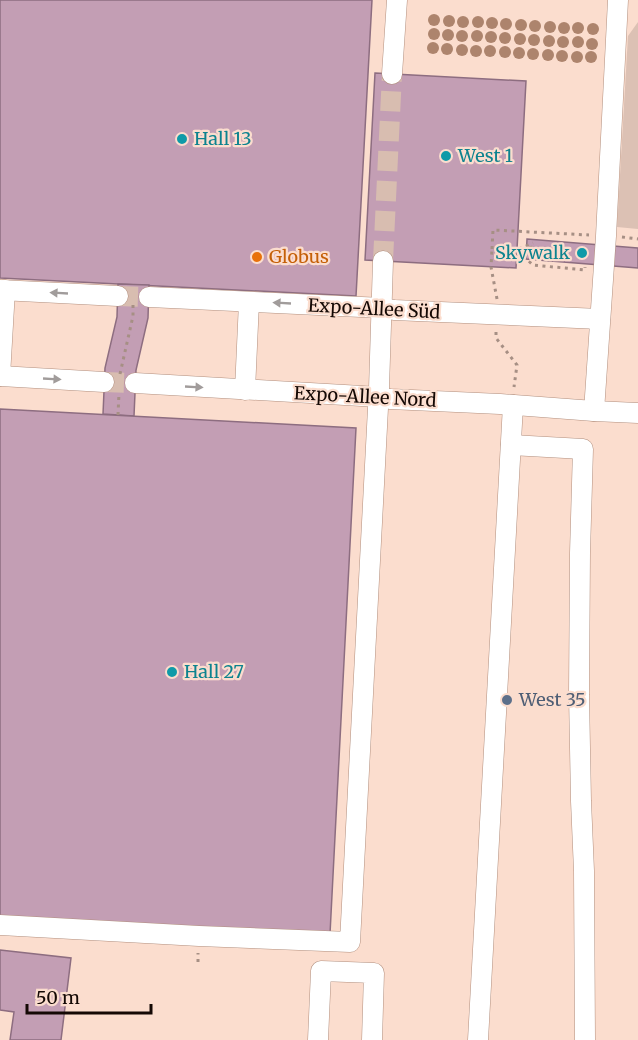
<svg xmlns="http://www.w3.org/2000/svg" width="638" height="1040" font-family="Merriweather,serif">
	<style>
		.green { fill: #dcc1b4 }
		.building { fill: #c39eb4; stroke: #8d6d80; stroke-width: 1.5 }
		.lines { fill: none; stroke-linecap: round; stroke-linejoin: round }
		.minor-tunnel { stroke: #d8bdb0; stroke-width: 20; stroke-dasharray: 20 10; stroke-linecap: butt }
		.minor-casing { stroke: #b28f7e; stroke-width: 21 }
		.path { stroke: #a68f84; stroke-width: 3; stroke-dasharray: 3 4.5; stroke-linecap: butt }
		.minor { stroke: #fff; stroke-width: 20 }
		.tree { fill: #ad846d }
		.oneway { fill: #a19c9b }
		.culture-dot { fill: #0f9aa8; stroke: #fbddce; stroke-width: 2 }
		.food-dot { fill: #e8710a; stroke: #fbddce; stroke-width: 2 }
		.service-dot { fill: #5c6f8a; stroke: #fbddce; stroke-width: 2 }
		.labels { text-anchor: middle; stroke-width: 4.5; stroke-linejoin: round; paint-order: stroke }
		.culture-label { font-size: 18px; fill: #0d838f; stroke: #fbddce; text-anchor: start }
		.food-label { font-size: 18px; fill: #c56008; stroke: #fbddce; text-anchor: start }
		.street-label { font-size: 18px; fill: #140804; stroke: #fbddce }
		.service-label { font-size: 18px; fill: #4e5e75; stroke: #fbddce; text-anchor: start }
	</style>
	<rect width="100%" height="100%" fill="#fbddce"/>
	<polygon class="green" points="638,22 638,229 617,227 628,36"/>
	<g class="building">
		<polygon points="0,0 372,0 356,296 0,278"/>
		<polygon points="375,73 526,81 516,268 365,260"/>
		<polygon points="527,239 638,248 638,268 526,259"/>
		<polygon points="118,284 149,285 148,318 136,370 134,416 103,414 105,368 117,317"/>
		<polygon points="0,409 356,428 330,934 0,916"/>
		<polygon points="0,950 71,958 61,1040 10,1040 14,1012 0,1010"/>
	</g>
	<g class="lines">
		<g class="minor-tunnel">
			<polyline points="383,261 392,74"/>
			<polyline points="118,296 149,297"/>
			<polyline points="104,382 135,383"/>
		</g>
		<g class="minor-casing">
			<g id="minor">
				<polyline points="618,0 606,236 594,411 638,413"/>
				<polyline points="392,74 397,0"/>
				<polyline points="0,290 118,296"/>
				<polyline points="149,297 383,308 394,310 600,319"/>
				<polyline points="0,376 104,382"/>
				<polyline points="0,376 5,290"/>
				<polyline points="135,383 379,397 390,399 500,404 594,411"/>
				<polyline points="245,390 249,302"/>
				<polyline points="511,445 583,449 580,553 579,695 581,801 584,871 585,1040"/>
				<polyline points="0,925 199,936 350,942 379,389 383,261"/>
				<polyline points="318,1040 321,971 374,973 372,1040"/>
				<polyline points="478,1040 513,405"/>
			</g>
		</g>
		<g class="path">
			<polyline points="622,237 638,239"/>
			<polyline points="492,249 493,230 589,235"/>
			<polyline points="519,249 533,243"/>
			<polyline points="522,249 533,247"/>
			<polyline points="518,251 533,265 585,270 585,267"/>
			<polyline points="524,253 533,257"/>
			<polyline points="497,299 491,267 492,249 517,250 533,253"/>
			<polyline points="496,332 496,338 517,365 514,387"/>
			<polyline points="120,374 133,316 133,304"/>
			<polyline points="118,415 119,393"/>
			<polyline points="198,962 198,953"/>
		</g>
		<use href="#minor" class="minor"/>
	</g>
	<g class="tree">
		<circle cx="434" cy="20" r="6"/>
		<circle cx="449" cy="21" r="6"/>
		<circle cx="463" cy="22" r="6"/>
		<circle cx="478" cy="22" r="6"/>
		<circle cx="492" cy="23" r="6"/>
		<circle cx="506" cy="24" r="6"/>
		<circle cx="521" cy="25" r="6"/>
		<circle cx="535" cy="26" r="6"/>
		<circle cx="550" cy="27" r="6"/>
		<circle cx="564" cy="28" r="6"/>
		<circle cx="578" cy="28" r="6"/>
		<circle cx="593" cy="29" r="6"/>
		<circle cx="434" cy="34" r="6"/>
		<circle cx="448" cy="35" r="6"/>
		<circle cx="462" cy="36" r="6"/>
		<circle cx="477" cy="36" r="6"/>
		<circle cx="491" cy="37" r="6"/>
		<circle cx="505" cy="38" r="6"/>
		<circle cx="520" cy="39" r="6"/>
		<circle cx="534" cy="40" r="6"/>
		<circle cx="549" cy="41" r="6"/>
		<circle cx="563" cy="42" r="6"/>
		<circle cx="578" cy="42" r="6"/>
		<circle cx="592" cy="44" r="6"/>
		<circle cx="433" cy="48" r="6"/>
		<circle cx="447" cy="49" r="6"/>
		<circle cx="462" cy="50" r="6"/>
		<circle cx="476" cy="51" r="6"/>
		<circle cx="490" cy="51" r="6"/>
		<circle cx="505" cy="52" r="6"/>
		<circle cx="519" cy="53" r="6"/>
		<circle cx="533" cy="54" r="6"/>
		<circle cx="548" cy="55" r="6"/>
		<circle cx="562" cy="56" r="6"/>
		<circle cx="577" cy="57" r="6"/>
		<circle cx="591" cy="57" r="6"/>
	</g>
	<defs><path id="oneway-solid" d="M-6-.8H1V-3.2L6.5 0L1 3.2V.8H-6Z" transform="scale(1.5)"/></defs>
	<g class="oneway">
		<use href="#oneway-solid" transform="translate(59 293) rotate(-177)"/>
		<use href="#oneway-solid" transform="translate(282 303) rotate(-177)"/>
		<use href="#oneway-solid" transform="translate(52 379) rotate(3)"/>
		<use href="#oneway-solid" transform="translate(194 387) rotate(3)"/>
	</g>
	<g class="culture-dot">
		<circle cx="182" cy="139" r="6"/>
		<circle cx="446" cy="156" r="6"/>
		<circle cx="582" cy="253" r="6"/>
		<circle cx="172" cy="672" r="6"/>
	</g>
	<circle class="food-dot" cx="257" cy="257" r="6"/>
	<circle class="service-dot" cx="507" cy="700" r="6"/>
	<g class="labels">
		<g class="culture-label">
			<text x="194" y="145">Hall 13</text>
			<text x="458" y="162">West 1</text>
			<text x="570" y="259" text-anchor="end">Skywalk</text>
			<text x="184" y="678">Hall 27</text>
		</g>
		<g class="food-label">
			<text x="269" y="263">Globus</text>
		</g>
		<g class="street-label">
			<text transform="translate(374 309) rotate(3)" y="6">Expo-Allee Süd</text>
			<text transform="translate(365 397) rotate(3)" y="6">Expo-Allee Nord</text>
		</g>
		<g class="service-label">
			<text x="519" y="706">West 35</text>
		</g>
	</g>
	<path d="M27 1004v9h124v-9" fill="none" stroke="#140804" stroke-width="3"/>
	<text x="36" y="1004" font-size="18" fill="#140804" stroke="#fbddce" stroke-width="4.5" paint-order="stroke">50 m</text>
</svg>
